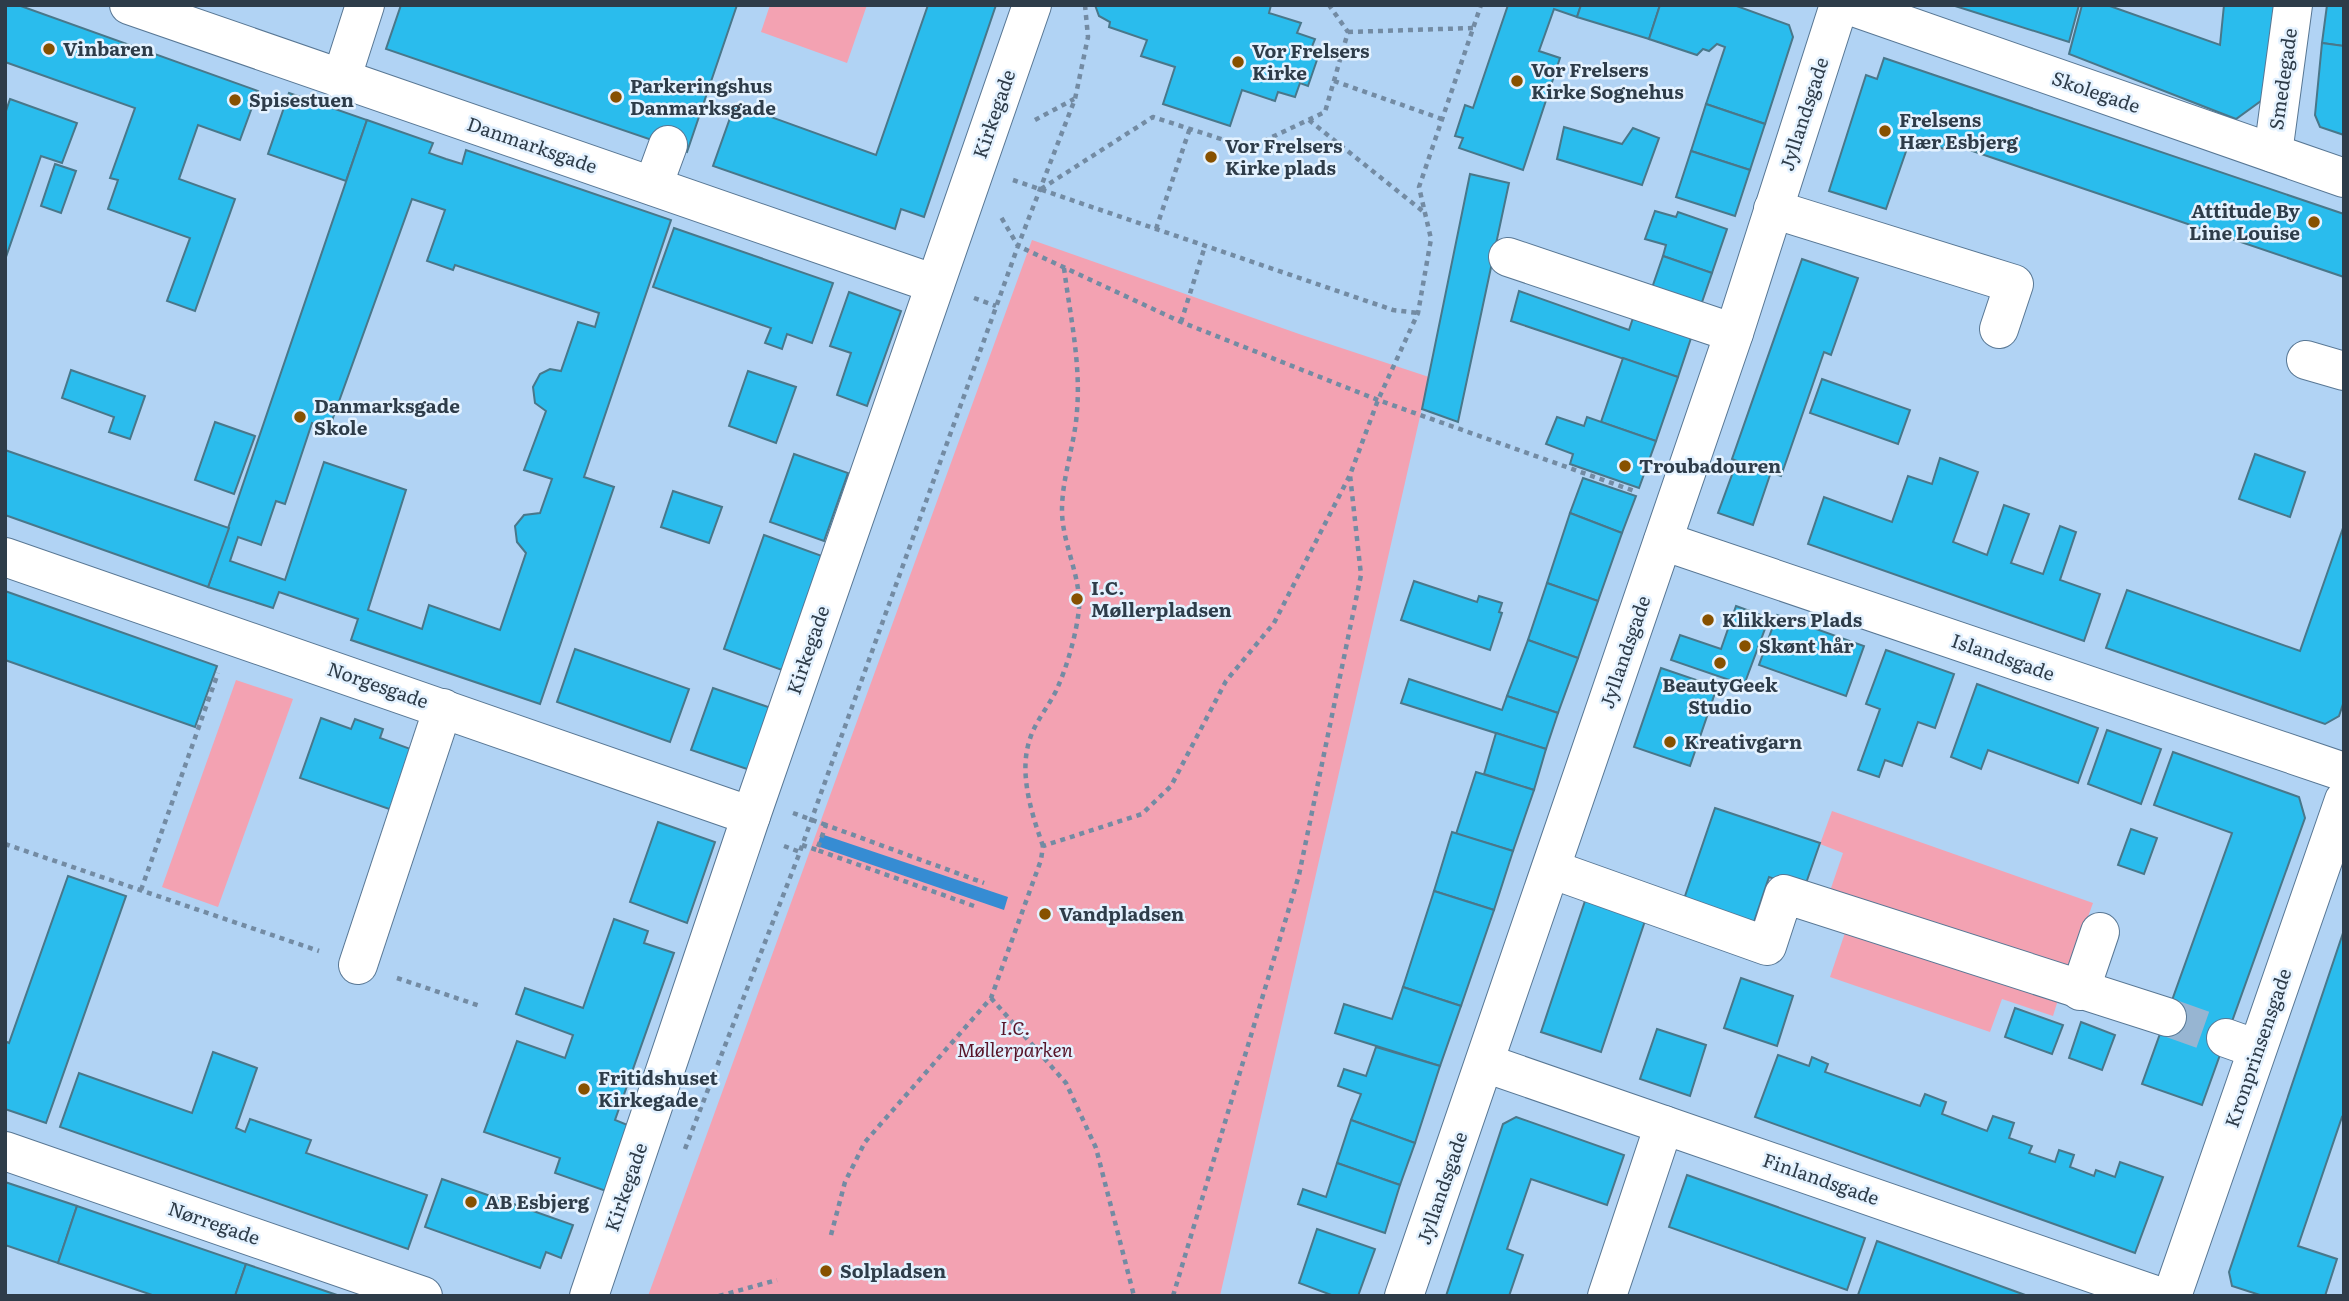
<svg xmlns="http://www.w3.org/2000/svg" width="2349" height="1301" font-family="Literata,serif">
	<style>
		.green { fill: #f3a2b2 }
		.water { fill: #368cd3 }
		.building { fill: #2abced; stroke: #49778a; stroke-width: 2; fill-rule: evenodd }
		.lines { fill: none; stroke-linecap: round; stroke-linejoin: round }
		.minor-tunnel { stroke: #97b5d2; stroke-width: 38; stroke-dasharray: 38 19; stroke-linecap: butt }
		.minor-casing { stroke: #587794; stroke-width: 40 }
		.path { stroke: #738ba3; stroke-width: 4.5; stroke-dasharray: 5 5; stroke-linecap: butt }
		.minor { stroke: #fff; stroke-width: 38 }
		.poi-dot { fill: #875100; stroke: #e4f2ff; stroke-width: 2.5 }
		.labels { text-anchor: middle; stroke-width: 5; stroke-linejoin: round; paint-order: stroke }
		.poi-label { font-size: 19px; font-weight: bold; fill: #2e3c49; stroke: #e4f2ff; text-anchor: start }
		.street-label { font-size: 19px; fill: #2e3c49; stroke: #e4f2ff }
		.park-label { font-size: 19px; font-style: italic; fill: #571428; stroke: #e4f2ff }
	</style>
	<rect width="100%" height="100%" fill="#b1d3f4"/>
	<g class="green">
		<polygon points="770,5 867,5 847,63 761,32"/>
		<polygon points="1032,240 1302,335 1429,377 1220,1296 648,1296"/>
		<polygon points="236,680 293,699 218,907 162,887"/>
		<polygon points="1832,811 2093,903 2066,978 1829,894 1843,853 1820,844"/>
		<polygon points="1850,918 2061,990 2053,1016 2002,999 1990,1032 1830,977"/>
	</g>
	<polygon class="water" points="821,834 1008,897 1004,910 817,846"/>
	<g class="building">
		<polygon points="5,5 18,5 258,91 240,140 198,125 179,179 235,199 195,311 167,301 190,238 108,209 118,180 110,178 135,108 5,62"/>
		<polygon points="401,5 737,5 687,152 386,49"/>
		<polygon points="928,5 996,5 924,217 901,209 895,229 713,166 735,104 876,155"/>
		<polygon points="1095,5 1271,5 1269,13 1301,23 1297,33 1315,39 1309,54 1318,57 1308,86 1300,83 1295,97 1278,92 1275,101 1242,90 1230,126 1163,104 1175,67 1141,56 1147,40 1109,27 1110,22 1099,16"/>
		<polygon points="1508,5 1581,5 1577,17 1554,9 1539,51 1560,58 1523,170 1459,148 1463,138 1455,136 1465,105 1473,108"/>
		<polygon points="1581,5 1660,5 1649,39 1577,17"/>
		<polygon points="1660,5 1734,5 1789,25 1793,37 1765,124 1706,104 1725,47 1717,44 1709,51 1703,49 1697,55 1649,39"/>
		<polygon points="1952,5 2079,5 2069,42"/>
		<polygon points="2082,5 2107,5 2220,45 2224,5 2288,5 2276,90 2236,119 2069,54"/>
		<polygon points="2327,5 2344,5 2344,46 2322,43"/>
		<polygon points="2322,43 2344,46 2344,135 2320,127 2315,115"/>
		<polygon points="1884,58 2344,214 2344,277 1946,142 1944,149 1911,137 1886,209 1829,191 1866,75 1877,79"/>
		<polygon points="289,93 367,120 346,181 268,154"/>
		<polygon points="10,99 77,123 62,163 41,156 6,257 5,114"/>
		<polygon points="1706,104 1765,124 1750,170 1691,151"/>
		<path d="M367,120L433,143L429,153L446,159L462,164L466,150L671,220L584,477L614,487L540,704L351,640L358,619L279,592L273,608L208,587ZM412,199L445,210L427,261L453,270L455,265L599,313L595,327L578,322L561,371L550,369L540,374L533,387L535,403L546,411L524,470L552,479L540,513L524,515L515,526L517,542L526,553L500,630L429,605L422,629L368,610L406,490L324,462L285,580L230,561L238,537L261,545L276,501L285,504L312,423L329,429Z"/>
		<polygon points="1564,127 1622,144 1633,128 1659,138 1642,185 1557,159"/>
		<polygon points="1691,151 1750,170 1735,216 1676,197"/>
		<polygon points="55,164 76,171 61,213 41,206"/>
		<polygon points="1470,174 1509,183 1458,422 1422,409"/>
		<polygon points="1655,211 1676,217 1678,212 1727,229 1712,273 1663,256 1666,245 1645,239"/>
		<polygon points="674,228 833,283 812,343 787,334 782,349 765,343 771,328 653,287"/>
		<polygon points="1663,256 1712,273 1701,305 1652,288"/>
		<polygon points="1802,259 1858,278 1831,355 1824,352 1781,476 1771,472 1753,525 1718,513 1737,461 1732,459"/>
		<polygon points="1519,291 1629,330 1636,309 1694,329 1678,377 1511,321"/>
		<polygon points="849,292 901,311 867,406 837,395 851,353 830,346"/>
		<polygon points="1623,358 1678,377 1656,441 1601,422"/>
		<polygon points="71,370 145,396 130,439 109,432 114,417 62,398"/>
		<polygon points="748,371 796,387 776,443 729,426"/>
		<polygon points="1822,379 1910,410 1898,444 1810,413"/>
		<polygon points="1557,417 1584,426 1587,417 1656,441 1639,488 1570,464 1573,454 1546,444"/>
		<polygon points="215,422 255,436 234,494 195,480"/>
		<polygon points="5,450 229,528 208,587 5,515"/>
		<polygon points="794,454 848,473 824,541 770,522"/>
		<polygon points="2255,454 2305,472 2290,517 2239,499"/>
		<polygon points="1940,458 1978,472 1953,542 1987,555 2004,505 2029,514 2011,563 2043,574 2060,526 2076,532 2060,580 2100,594 2084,641 1808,544 1824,497 1892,522 1908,476 1932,484"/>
		<polygon points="1583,478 1636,496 1622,533 1570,513"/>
		<polygon points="673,491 722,507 709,543 661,527"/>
		<polygon points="1570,513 1622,533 1598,601 1547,583"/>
		<polygon points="2344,525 2344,701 2339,716 2325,724 2106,648 2127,590 2300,651"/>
		<polygon points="764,535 822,556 782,670 724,649"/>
		<polygon points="1414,581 1477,602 1479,596 1502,603 1499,612 1502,613 1490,650 1401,620"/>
		<polygon points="1547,583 1598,601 1578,658 1528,640"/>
		<polygon points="5,591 217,666 195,727 5,660"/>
		<polygon points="1736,606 1769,618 1744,685 1671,660 1680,635 1721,649"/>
		<polygon points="1777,615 1864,646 1846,696 1759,665"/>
		<polygon points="1528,640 1578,658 1558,713 1507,696"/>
		<polygon points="575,649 689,689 670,742 557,702"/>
		<polygon points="1886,650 1954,674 1935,728 1918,722 1902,766 1885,760 1879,777 1858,770 1880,709 1866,704"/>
		<polygon points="1661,668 1717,687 1690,766 1634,747"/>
		<polygon points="1409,679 1502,710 1507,696 1558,713 1546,749 1401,703"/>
		<polygon points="1977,684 2098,728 2078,783 1988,750 1981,769 1951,757"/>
		<polygon points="713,688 771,708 750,770 691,750"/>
		<polygon points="321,718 351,729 355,719 383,729 380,738 416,751 395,811 300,778"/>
		<polygon points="2107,730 2161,749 2141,804 2088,784"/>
		<polygon points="1496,733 1546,749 1534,790 1484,774"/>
		<polygon points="2173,752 2299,797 2305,818 2202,1105 2142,1084 2232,833 2154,805"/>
		<polygon points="1476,772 1534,790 1513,851 1456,834"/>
		<polygon points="1715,808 1820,843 1804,889 1769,877 1754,922 1684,899"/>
		<polygon points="658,822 715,842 687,923 630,902"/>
		<polygon points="2131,829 2157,838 2144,874 2118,865"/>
		<polygon points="1452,832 1513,851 1494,910 1434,891"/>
		<polygon points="68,876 126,896 46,1123 5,1109 5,1041 9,1043"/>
		<polygon points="1434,891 1494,910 1461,1006 1403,987"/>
		<polygon points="1588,892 1648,912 1601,1052 1541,1032"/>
		<polygon points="614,919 648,931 644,943 674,953 615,1120 630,1126 606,1191 555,1173 560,1158 484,1132 517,1041 565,1058 573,1035 516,1014 525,988 583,1008"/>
		<polygon points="2344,930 2344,1118 2342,1117 2298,1246 2337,1259 2325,1296 2263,1296 2232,1286 2229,1272"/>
		<polygon points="1741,978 1793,996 1777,1046 1724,1028"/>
		<polygon points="1403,987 1461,1006 1440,1066 1335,1033 1344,1004 1392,1019"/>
		<polygon points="2015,1008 2063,1025 2052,1054 2005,1037"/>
		<polygon points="2081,1022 2115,1035 2102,1070 2069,1058"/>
		<polygon points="1657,1029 1706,1045 1690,1096 1640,1079"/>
		<polygon points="1376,1047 1440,1066 1415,1143 1351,1120 1361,1094 1338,1086 1344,1069 1366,1076"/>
		<polygon points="213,1052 257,1068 236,1128 245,1132 250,1119 311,1140 306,1153 427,1195 408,1249 60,1127 79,1073 192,1113"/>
		<polygon points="1778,1055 1809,1066 1812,1057 1828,1064 1825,1072 1920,1106 1925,1094 1946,1102 1942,1114 1987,1131 1993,1116 2014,1123 2009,1138 2032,1146 2029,1153 2055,1162 2059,1150 2074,1155 2070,1167 2094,1176 2096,1170 2115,1177 2120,1162 2163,1177 2135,1253 1755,1117"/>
		<polygon points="1516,1117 1624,1155 1607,1205 1531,1179 1507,1249 1523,1255 1509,1296 1446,1296 1503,1124"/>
		<polygon points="1351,1120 1415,1143 1400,1185 1337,1163"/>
		<polygon points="1337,1163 1400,1185 1385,1233 1298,1204 1303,1189 1326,1197"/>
		<polygon points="1687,1175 1865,1238 1847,1290 1669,1227"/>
		<polygon points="442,1179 573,1225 561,1258 546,1252 540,1268 425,1227"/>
		<polygon points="5,1182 77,1206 58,1263 5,1245"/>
		<polygon points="77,1206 246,1264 235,1296 155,1296 58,1263"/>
		<polygon points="1317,1229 1375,1249 1358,1296 1334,1296 1299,1283"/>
		<polygon points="1877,1241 2028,1296 1858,1295"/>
		<polygon points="246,1264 340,1296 235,1296"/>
	</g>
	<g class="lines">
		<polyline class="minor-tunnel" points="2167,1017 2226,1038"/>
		<g class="minor-casing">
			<g id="minor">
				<polyline points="129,5 935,284"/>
				<polyline points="1848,5 2344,178"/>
				<polyline points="341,80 365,5"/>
				<polyline points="2273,153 2293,5"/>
				<polyline points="653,186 668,145"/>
				<polyline points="1773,209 2014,284 1999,329"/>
				<polyline points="1508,257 1734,333"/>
				<polyline points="2306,360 2344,371"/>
				<polyline points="1663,541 2344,772"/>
				<polyline points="5,557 751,816"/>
				<polyline points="1551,869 1767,946 1784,894 2167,1017"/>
				<polyline points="358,965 443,708"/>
				<polyline points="2080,991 2100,932"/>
				<polyline points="2226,1038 2257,1049"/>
				<polyline points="1485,1063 2158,1296"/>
				<polyline points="5,1151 423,1296"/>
				<polyline points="589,1296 751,816 1032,5"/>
				<polyline points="1404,1296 1734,333 1839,5"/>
				<polyline points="1607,1296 1664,1125"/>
				<polyline points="2172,1296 2344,800"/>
			</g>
		</g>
		<g class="path">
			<polyline points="1085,5 1088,37 1075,99 1018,246 1181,322 1378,400 1637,492"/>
			<polyline points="1348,32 1473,28"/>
			<polyline points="1334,81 1442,119"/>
			<polyline points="1035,120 1074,99"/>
			<polyline points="1309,120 1425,213"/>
			<polyline points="1013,180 1393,310 1418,313"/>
			<polyline points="1041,189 1153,117 1249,148 1325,112 1348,32 1329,5"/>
			<polyline points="1156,229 1190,128"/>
			<polyline points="974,298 996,306"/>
			<polyline points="1181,322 1205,246"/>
			<polyline points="793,813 826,825"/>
			<polyline points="5,844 319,951"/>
			<polyline points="802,845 817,850"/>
			<polyline points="784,846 800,852"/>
			<path d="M1043,846C1032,815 1019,775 1029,742C1034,723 1047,709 1056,691C1067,667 1076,636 1079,609C1081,575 1062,544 1062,510C1062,477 1075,444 1077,411C1081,363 1070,315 1064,268"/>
			<polyline points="141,890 218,673"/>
			<polyline points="974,906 817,850 826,825 984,883"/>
			<polyline points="397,978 480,1006"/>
			<polyline points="991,998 1066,1083 1096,1148 1134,1296"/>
			<polyline points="685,1149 798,857 1018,246 1001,217"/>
			<polyline points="831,1235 845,1182 865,1142 991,998 1041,860 1043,846 1142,814 1171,786 1226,681 1274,623 1350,475 1378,400 1418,313 1431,239 1419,187 1481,5"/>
			<polyline points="719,1296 777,1280"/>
			<polyline points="1173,1296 1299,875 1361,575 1350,475"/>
		</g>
		<use href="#minor" class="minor"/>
	</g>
	<g class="poi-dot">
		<circle cx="49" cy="49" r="7"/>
		<circle cx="1238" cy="62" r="7"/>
		<circle cx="1517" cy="81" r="7"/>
		<circle cx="616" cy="97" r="7"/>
		<circle cx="235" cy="100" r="7"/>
		<circle cx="1885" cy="131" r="7"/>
		<circle cx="1211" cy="157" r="7"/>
		<circle cx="2314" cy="222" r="7"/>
		<circle cx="300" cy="417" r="7"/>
		<circle cx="1625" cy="466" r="7"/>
		<circle cx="1077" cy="599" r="7"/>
		<circle cx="1708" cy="620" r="7"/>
		<circle cx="1745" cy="646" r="7"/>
		<circle cx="1720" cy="663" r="7"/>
		<circle cx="1670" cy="742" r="7"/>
		<circle cx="1045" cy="914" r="7"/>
		<circle cx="584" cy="1089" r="7"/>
		<circle cx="471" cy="1202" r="7"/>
		<circle cx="826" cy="1271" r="7"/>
	</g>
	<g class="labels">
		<g class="poi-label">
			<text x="63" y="56">Vinbaren</text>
			<text x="1252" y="58">Vor Frelsers<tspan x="1252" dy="22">Kirke</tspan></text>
			<text x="1531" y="77">Vor Frelsers<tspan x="1531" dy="22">Kirke Sognehus</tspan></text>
			<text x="630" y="93">Parkeringshus<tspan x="630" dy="22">Danmarksgade</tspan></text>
			<text x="249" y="107">Spisestuen</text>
			<text x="1899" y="127">Frelsens<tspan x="1899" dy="22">Hær Esbjerg</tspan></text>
			<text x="1225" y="153">Vor Frelsers<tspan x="1225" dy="22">Kirke plads</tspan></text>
			<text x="2300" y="218" text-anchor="end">Attitude By<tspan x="2300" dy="22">Line Louise</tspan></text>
			<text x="314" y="413">Danmarksgade<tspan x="314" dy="22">Skole</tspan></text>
			<text x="1639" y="473">Troubadouren</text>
			<text x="1091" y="595">I.C.<tspan x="1091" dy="22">Møllerpladsen</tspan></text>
			<text x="1722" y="627">Klikkers Plads</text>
			<text x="1759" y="653">Skønt hår</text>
			<text x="1720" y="692" text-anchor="middle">BeautyGeek<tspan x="1720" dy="22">Studio</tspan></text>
			<text x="1684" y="749">Kreativgarn</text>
			<text x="1059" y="921">Vandpladsen</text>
			<text x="598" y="1085">Fritidshuset<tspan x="598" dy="22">Kirkegade</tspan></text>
			<text x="485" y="1209">AB Esbjerg</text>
			<text x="840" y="1278">Solpladsen</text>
		</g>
		<g class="street-label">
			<text transform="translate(2283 79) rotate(-82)" y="7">Smedegade</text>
			<text transform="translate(2096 92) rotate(19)" y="7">Skolegade</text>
			<text transform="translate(994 114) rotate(-71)" y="7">Kirkegade</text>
			<text transform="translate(1804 114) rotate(-72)" y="7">Jyllandsgade</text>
			<text transform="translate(532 145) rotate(19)" y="7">Danmarksgade</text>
			<text transform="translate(808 650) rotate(-71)" y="7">Kirkegade</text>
			<text transform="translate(1625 652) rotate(-71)" y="7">Jyllandsgade</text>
			<text transform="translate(2003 657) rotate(19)" y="7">Islandsgade</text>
			<text transform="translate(378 685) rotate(19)" y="7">Norgesgade</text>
			<text transform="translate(2258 1048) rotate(-71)" y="7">Kronprinsensgade</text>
			<text transform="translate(1821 1179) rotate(19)" y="7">Finlandsgade</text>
			<text transform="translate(626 1187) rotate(-71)" y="7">Kirkegade</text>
			<text transform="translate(1442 1188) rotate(-71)" y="7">Jyllandsgade</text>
			<text transform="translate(214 1223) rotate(19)" y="7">Nørregade</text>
		</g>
		<g class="park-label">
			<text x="1015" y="1035">I.C.<tspan x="1015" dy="22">Møllerparken</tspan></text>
		</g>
	</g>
	<rect width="2349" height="1301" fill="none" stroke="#2e3c49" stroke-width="14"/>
</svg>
